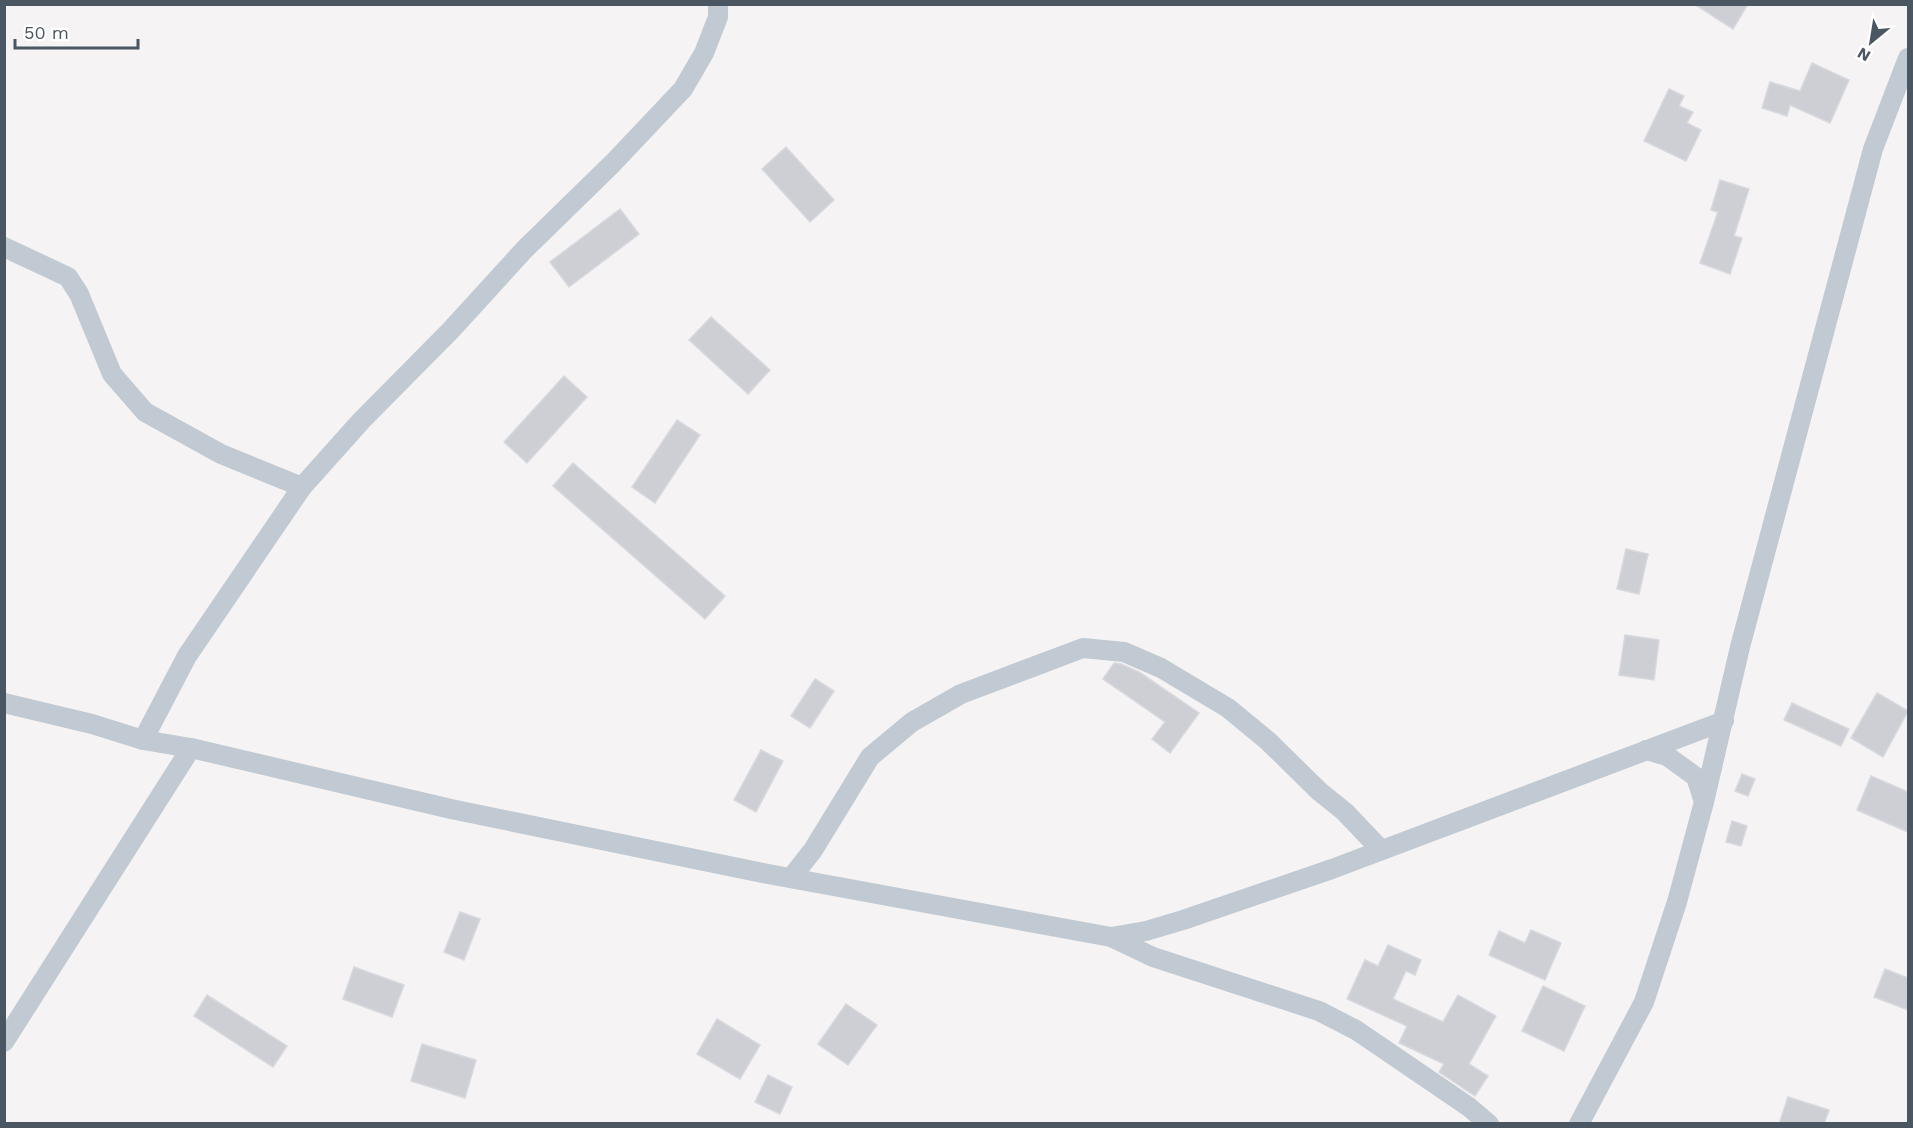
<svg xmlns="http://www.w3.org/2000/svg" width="1913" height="1128" font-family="'Work Sans',sans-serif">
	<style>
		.building { fill: #cdcfd5; stroke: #d7d9de; stroke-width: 1.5 }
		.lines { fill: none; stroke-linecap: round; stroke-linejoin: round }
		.street { stroke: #c1cad2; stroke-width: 20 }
	</style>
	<rect width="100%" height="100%" fill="#f5f3f3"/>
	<g class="building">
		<polygon points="1694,4 1748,4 1733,29"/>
		<polygon points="1812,63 1849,80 1830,123 1790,105 1787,116 1762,108 1770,82 1800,91"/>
		<polygon points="1669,89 1684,96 1679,106 1693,112 1687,123 1701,130 1686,161 1644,141"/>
		<polygon points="786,147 834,200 810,222 762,169"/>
		<polygon points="1720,180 1749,189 1734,236 1742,238 1730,274 1700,263 1718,212 1711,210"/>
		<polygon points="620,209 639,234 569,287 550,262"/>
		<polygon points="711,317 770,370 748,394 689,340"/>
		<polygon points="564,376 587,397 527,463 504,442"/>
		<polygon points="677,420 700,435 655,503 632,487"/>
		<polygon points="573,463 725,596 705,619 553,486"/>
		<polygon points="1626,549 1648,554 1639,594 1617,589"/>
		<polygon points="1625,635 1659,640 1654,680 1619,675"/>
		<polygon points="1114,663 1121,664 1139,672 1199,713 1170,753 1152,739 1165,722 1103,679"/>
		<polygon points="815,679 834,691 810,728 791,716"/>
		<polygon points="1877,693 1908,711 1883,757 1851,738"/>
		<polygon points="1792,703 1849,729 1841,746 1784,720"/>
		<polygon points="761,750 783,761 756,812 734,800"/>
		<polygon points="1742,774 1755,779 1748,796 1735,791"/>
		<polygon points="1871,776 1908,792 1908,832 1857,810"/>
		<polygon points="1732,821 1747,826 1741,846 1726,842"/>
		<polygon points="460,912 480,919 464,960 444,952"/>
		<polygon points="1531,930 1561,943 1545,980 1489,955 1499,931 1525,943"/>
		<polygon points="1388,945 1421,960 1415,975 1406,971 1393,999 1443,1022 1458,995 1496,1016 1469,1064 1488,1076 1475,1096 1439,1072 1444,1064 1399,1043 1407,1026 1347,999 1365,960 1378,966"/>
		<polygon points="354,967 404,985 392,1017 343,999"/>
		<polygon points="1885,969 1908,978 1908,1010 1874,997"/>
		<polygon points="1543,986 1585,1006 1564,1051 1522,1031"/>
		<polygon points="207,995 287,1046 273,1067 194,1016"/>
		<polygon points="846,1004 877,1025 848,1065 818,1044"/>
		<polygon points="717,1019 760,1045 740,1079 697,1054"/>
		<polygon points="422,1044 476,1060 465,1098 411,1081"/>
		<polygon points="768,1075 792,1087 780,1114 755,1102"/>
		<polygon points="1788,1097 1829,1110 1824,1124 1779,1124"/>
	</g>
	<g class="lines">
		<g class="street">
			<polyline points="4,247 68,277 79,294 112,374 145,412 221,454 302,487"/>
			<polyline points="4,703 92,724 143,740 191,748 451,809 768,874 1111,937 1146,931 1183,920 1332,869 1724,721"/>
			<polyline points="143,740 187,656 302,487 361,421 451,330 524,250 613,163 683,89 704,53 718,17 718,4"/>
			<polyline points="1646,750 1667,756 1696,777 1704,802"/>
			<polyline points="791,878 813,850 870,757 912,722 961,694 1083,648 1124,652 1161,668 1228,708 1268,741 1319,791 1345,812 1381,850"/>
			<polyline points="1111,937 1153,957 1319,1011 1356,1030 1469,1107 1489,1124"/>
			<polyline points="4,1042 191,748"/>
			<polyline points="1579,1124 1644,1002 1677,902 1704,802 1740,647 1873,149 1908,58"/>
		</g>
	</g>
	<rect width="1913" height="1128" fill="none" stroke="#4a5661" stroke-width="12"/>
	<g transform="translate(1871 42) rotate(210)" stroke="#ffffff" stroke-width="4.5" paint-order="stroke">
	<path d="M0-4.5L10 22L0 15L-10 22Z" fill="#4a5661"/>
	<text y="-9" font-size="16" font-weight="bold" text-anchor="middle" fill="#4a5661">N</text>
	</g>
	<path d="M15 39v9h123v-9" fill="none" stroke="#4a5661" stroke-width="3"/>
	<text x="24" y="39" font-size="18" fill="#4a5661" stroke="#ffffff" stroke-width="4.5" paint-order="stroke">50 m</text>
</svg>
